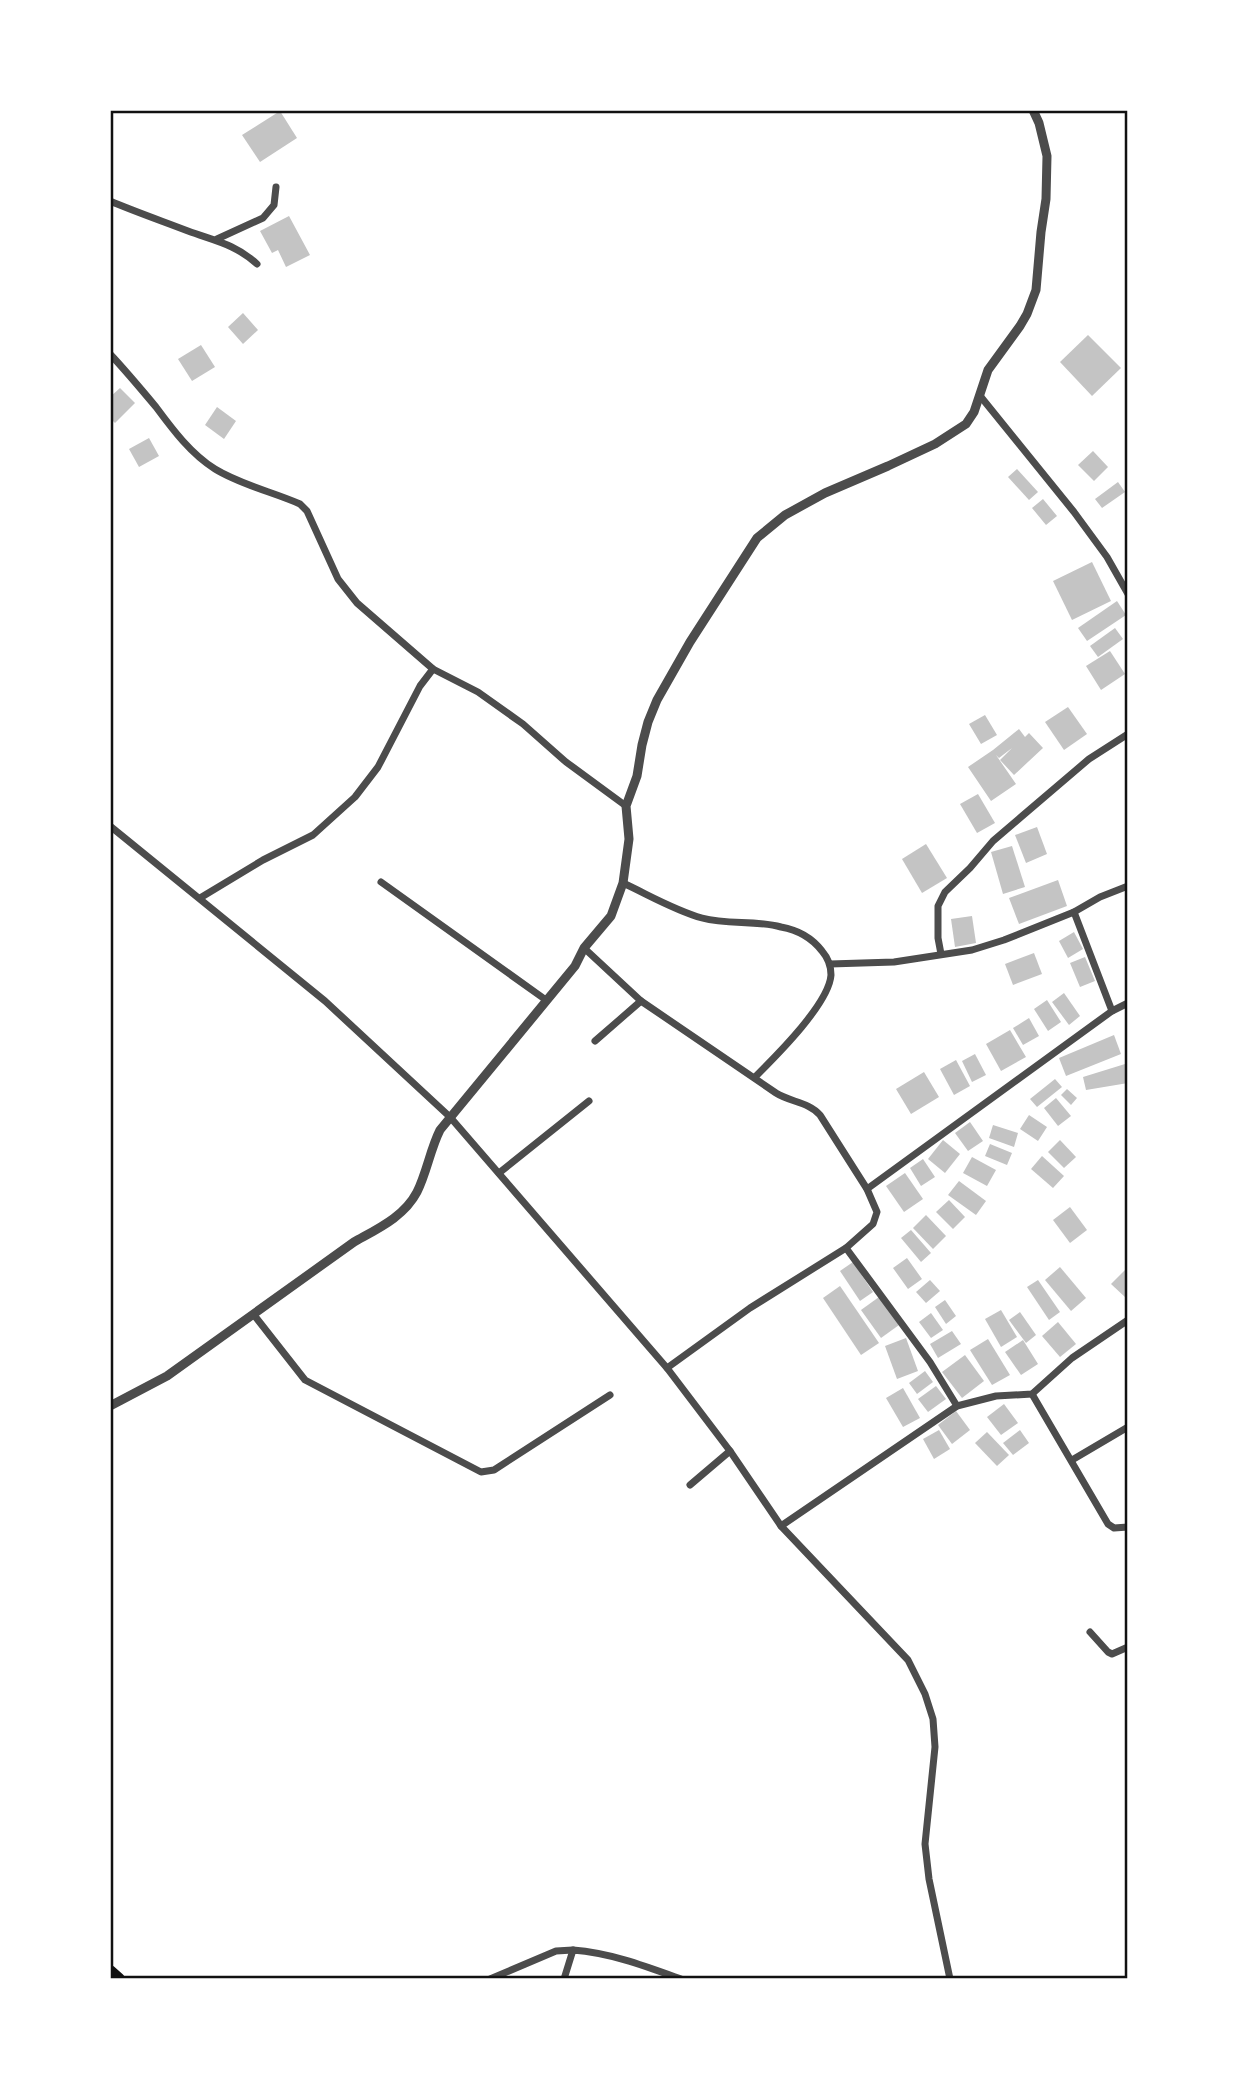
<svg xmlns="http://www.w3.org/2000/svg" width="1238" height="2089" font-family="'Source Sans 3',sans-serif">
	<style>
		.building { fill: #c4c4c4 }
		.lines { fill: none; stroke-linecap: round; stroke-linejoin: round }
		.minor { stroke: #4c4c4c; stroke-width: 7 }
		.tertiary { stroke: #4c4c4c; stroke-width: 9 }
		.primary { stroke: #111; stroke-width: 12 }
		.neatline { fill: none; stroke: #111; stroke-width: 2.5 }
	</style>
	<rect width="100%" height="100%" fill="#fff"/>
	<g class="building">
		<polygon points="280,111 297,138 260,162 242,135"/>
		<polygon points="289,216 310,255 286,267 278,250 272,253 260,231"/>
		<polygon points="243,313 258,330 243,344 228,327"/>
		<polygon points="1088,335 1121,368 1092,396 1060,362"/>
		<polygon points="201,345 215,367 192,381 178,359"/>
		<polygon points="120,388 135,403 115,423 110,418 110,397"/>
		<polygon points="217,407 236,421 224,439 205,425"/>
		<polygon points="149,438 159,456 139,467 129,449"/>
		<polygon points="1093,451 1108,467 1094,481 1078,465"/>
		<polygon points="1017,469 1038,492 1029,500 1008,477"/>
		<polygon points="1118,482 1125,492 1102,508 1095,499"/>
		<polygon points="1043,499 1057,516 1046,525 1032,508"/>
		<polygon points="1092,562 1111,601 1072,620 1053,581"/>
		<polygon points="1117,601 1126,615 1087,641 1078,628"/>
		<polygon points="1115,628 1123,639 1098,657 1090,646"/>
		<polygon points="1110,651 1125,674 1101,690 1086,666"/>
		<polygon points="1068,707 1087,734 1064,750 1045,722"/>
		<polygon points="985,715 997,735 981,744 969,724"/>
		<polygon points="1019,729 1025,737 1029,733 1043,748 1014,775 1000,760 1012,748 999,758 996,755 1016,784 991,801 968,767 993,750"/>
		<polygon points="978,794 995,823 977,833 960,804"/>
		<polygon points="1037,827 1047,854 1026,863 1015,835"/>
		<polygon points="926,844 947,878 922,893 902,859"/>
		<polygon points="1012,846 1025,887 1003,894 991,852"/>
		<polygon points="1058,880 1067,906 1019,924 1009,898"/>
		<polygon points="972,916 976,943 955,947 951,919"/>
		<polygon points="1074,932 1083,949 1068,958 1059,941"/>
		<polygon points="1034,953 1042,974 1013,985 1005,964"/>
		<polygon points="1085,957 1095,981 1080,987 1070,963"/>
		<polygon points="1064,993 1080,1016 1069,1025 1052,1002"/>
		<polygon points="1047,1000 1061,1022 1048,1031 1034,1009"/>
		<polygon points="1029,1018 1039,1036 1023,1045 1013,1028"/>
		<polygon points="1010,1030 1026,1057 1001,1071 986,1044"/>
		<polygon points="1114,1035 1121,1054 1066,1076 1059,1058"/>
		<polygon points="975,1054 986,1075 972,1082 962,1061"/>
		<polygon points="956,1060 970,1086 954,1095 940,1069"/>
		<polygon points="1125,1064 1128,1083 1086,1090 1083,1077"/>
		<polygon points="924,1072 939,1097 911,1114 896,1089"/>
		<polygon points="1055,1079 1062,1087 1037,1107 1030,1099"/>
		<polygon points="1067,1089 1077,1098 1071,1105 1061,1095"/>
		<polygon points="1056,1098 1071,1116 1058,1126 1044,1108"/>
		<polygon points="1029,1115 1047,1127 1038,1141 1020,1129"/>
		<polygon points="970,1122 983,1141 968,1151 955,1133"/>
		<polygon points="993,1125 1018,1133 1014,1147 989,1138"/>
		<polygon points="943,1140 960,1154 945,1173 928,1159"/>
		<polygon points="1060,1140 1076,1157 1064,1168 1048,1152"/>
		<polygon points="990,1144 1012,1153 1007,1165 985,1156"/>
		<polygon points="1042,1156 1064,1176 1053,1188 1031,1169"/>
		<polygon points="972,1157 996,1170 987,1186 963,1173"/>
		<polygon points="923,1159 935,1177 921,1186 910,1168"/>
		<polygon points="905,1173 923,1199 904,1212 886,1186"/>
		<polygon points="959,1181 986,1201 976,1215 948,1195"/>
		<polygon points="949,1200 965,1217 953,1229 936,1212"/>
		<polygon points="1070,1207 1087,1230 1070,1243 1053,1220"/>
		<polygon points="926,1215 946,1236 933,1249 913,1228"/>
		<polygon points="911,1230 931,1253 921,1262 901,1238"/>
		<polygon points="907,1258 922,1279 908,1289 893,1268"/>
		<polygon points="853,1262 873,1292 860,1301 840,1271"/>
		<polygon points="1060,1267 1086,1298 1071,1311 1045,1280"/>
		<polygon points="1128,1267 1128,1297 1126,1298 1111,1284"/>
		<polygon points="930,1280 940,1291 926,1303 916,1292"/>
		<polygon points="1038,1280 1060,1312 1049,1320 1027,1287"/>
		<polygon points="840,1286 879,1343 861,1355 823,1298"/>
		<polygon points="879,1297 899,1325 881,1338 861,1310"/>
		<polygon points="945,1300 956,1316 946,1324 935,1307"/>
		<polygon points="1001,1310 1017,1337 1001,1347 985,1319"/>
		<polygon points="1020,1312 1036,1335 1026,1343 1009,1320"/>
		<polygon points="931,1313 943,1330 931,1338 919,1322"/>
		<polygon points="1058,1322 1076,1344 1060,1357 1042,1336"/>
		<polygon points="952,1331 961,1344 938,1358 930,1344"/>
		<polygon points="906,1338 918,1371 897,1379 885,1346"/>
		<polygon points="988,1339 1010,1375 992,1385 970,1350"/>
		<polygon points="1023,1340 1038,1364 1021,1375 1005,1352"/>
		<polygon points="965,1355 984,1381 962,1398 942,1372"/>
		<polygon points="925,1371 933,1382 917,1394 909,1383"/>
		<polygon points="936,1386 946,1399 928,1412 918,1399"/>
		<polygon points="903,1388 920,1418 903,1427 886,1398"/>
		<polygon points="1004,1404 1018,1423 1001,1435 987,1417"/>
		<polygon points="956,1411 970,1430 952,1444 938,1425"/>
		<polygon points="939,1430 950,1449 934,1459 923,1439"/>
		<polygon points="1020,1430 1029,1443 1013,1455 1003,1443"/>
		<polygon points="987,1432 1009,1455 997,1466 975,1443"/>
	</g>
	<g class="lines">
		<g class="minor">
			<path d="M110,201C136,212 162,221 188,231C215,241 235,244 257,264"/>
			<polyline points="217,239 263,218 274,205 276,187"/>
			<path d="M110,354C126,371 141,389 156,407C173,430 191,454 215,469C241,485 273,492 300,504L307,511L338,579L357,603L433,669L478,692L523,724L566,762L626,806"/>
			<polyline points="981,397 1074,512 1107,557 1128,594"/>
			<polyline points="110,826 325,1001 450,1117 667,1368 730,1451 781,1526 908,1660 925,1694 933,1719 935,1747 925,1844 929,1879 950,1979"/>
			<polyline points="381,882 546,1000"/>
			<path d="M623,883C649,895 674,910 702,918C728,925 755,920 781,927C798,930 812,938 822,951C828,958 831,965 831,975C829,1004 775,1057 755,1077"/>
			<polyline points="200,898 263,860 313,835 355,797 378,767 420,686 433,669"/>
			<polyline points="1074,912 1112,1011"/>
			<path d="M584,948L641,1001L776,1093C790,1102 809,1102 820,1115L867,1189L877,1212L873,1224L846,1248L930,1362L957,1406"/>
			<polyline points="941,954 938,938 938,906 945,892 970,868 993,841 1021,817 1089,759 1128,734"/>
			<polyline points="830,964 894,962 972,950 1004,940 1074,912 1100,897 1128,886"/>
			<polyline points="595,1041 641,1001"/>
			<polyline points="499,1173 589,1101"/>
			<polyline points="867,1189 1112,1011 1128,1003"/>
			<polyline points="254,1315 305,1380 481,1472 494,1470 610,1395"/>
			<polyline points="667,1368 750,1308 846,1248"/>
			<polyline points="1032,1394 1108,1524 1114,1528 1128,1527"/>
			<polyline points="1072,1460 1128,1427"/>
			<polyline points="690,1485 730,1451"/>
			<polyline points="781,1526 957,1406 996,1396 1032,1394 1072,1358 1128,1320"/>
			<polyline points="1090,1632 1108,1652 1112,1654 1128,1647"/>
			<polyline points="490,1979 556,1951 573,1950"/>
			<path d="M564,1979L573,1950C611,1953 645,1966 681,1979"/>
		</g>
		<path class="tertiary" d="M110,1406L167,1376L354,1242C377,1229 404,1217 417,1192C427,1172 430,1150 440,1130L575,966L584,948L611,916L623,883L629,839L626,806L637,776L642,745L648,722L657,700L690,642L757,538L785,515L825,493L888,466L935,444L966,424L974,412L988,370L1020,326L1027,314L1036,290L1041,232L1046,199L1047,156L1039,123L1033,110"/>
		<polyline class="primary" points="110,1971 119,1979"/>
	</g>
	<rect width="1238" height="2089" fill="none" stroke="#ffffff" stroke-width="224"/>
	<rect x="112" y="112" width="1014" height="1865" class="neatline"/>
</svg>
